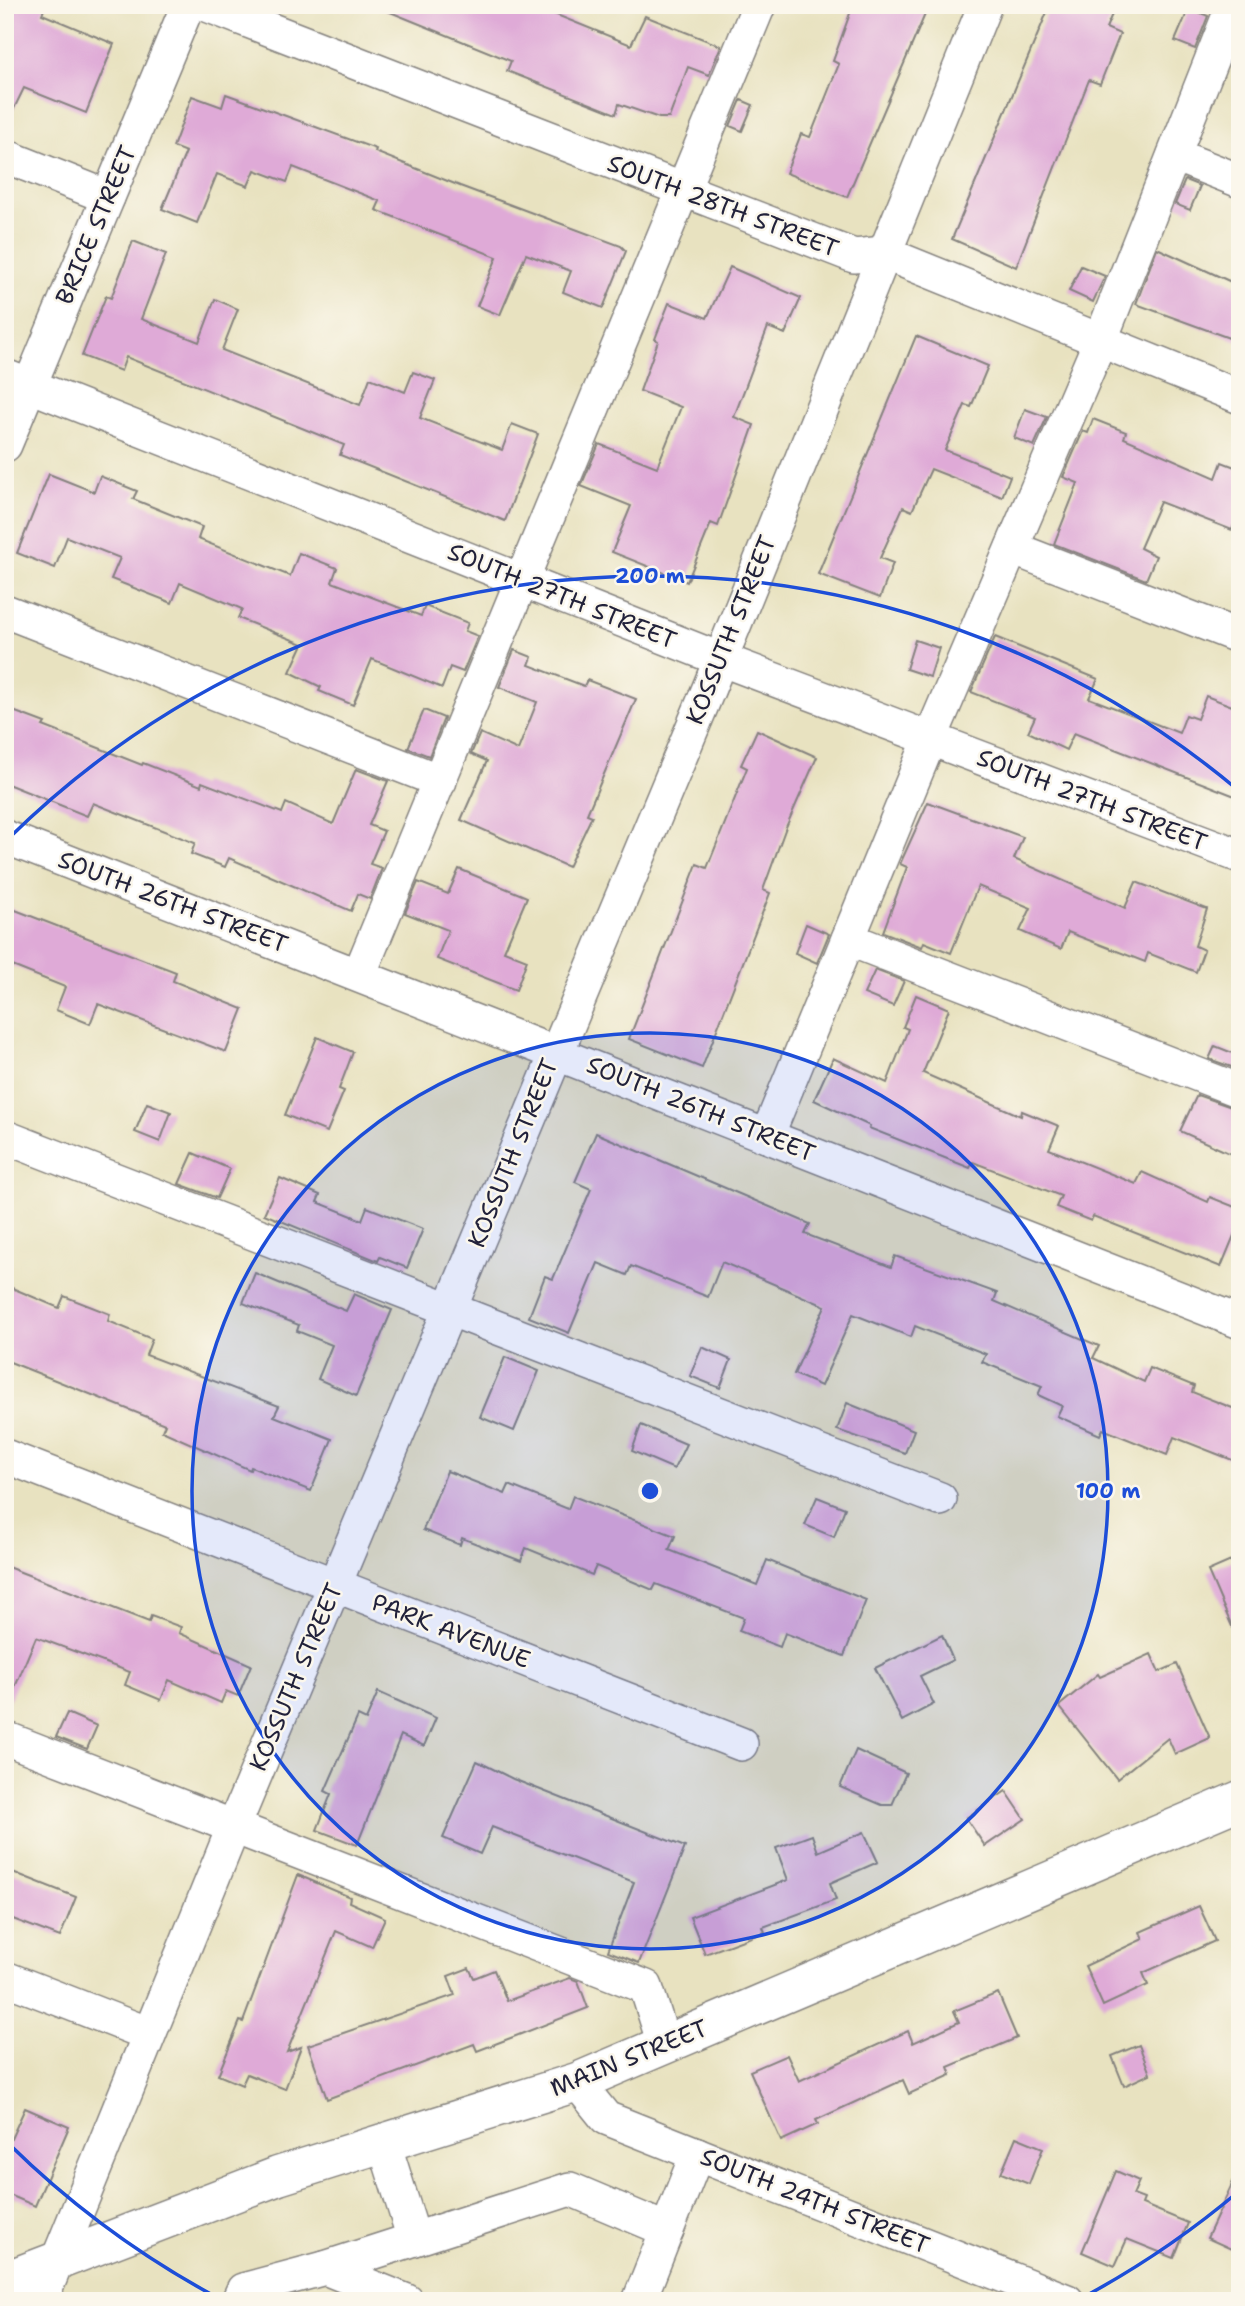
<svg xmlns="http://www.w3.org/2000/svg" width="1245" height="2306" font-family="'Shantell Sans',sans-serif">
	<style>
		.building { fill: #dfaad7 }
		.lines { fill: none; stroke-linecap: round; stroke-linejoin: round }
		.minor-casing { stroke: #85827e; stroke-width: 36 }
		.major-casing { stroke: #85827e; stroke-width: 41 }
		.minor { stroke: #fff; stroke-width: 33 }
		.major { stroke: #fff; stroke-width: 38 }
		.ring { fill: none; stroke: #1d4ed8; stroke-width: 3.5 }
		.labels { text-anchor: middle; stroke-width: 5; stroke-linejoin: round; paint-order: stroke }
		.street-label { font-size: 24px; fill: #22223b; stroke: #fbf7ec }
		.centre { fill: #1d4ed8; stroke: #fbf7ec; stroke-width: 3.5 }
		.ring-label { font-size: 21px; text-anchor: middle; font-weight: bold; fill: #1d4ed8; stroke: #fbf7ec; stroke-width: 5; stroke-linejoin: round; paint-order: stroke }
	</style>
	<rect width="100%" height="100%" fill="#fbf7ec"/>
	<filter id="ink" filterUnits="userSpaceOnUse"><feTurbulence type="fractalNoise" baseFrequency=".0143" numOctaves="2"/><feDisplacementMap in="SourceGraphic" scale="14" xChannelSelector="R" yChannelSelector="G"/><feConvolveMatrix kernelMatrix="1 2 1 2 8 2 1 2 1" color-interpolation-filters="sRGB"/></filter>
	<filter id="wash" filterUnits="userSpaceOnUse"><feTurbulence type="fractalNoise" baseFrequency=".00686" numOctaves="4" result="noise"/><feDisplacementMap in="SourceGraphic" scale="28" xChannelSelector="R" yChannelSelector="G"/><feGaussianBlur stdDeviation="1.57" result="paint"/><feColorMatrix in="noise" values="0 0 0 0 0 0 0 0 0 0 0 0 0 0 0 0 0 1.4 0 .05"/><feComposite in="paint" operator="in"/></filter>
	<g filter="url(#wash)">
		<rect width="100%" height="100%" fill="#e8e2c0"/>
		<g id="blocks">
			<g class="building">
				<polygon points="5,5 46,5 42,14 114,44 86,113 24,88 5,127"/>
				<polygon points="373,5 532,5 631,45 645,16 721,46 709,75 688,67 669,118 659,118 619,104 616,114 507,71 511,61"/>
				<polygon points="853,5 929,5 847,197 786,173 801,134 810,137 839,64 833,61"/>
				<polygon points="1050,5 1116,5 1106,28 1120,34 1100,84 1089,80 1016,267 952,239"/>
				<polygon points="1189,8 1208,16 1195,49 1175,41"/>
				<polygon points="1240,40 1240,66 1231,63"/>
				<polygon points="226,94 376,149 375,152 460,186 621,246 626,251 603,308 563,292 571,271 526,254 500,315 477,306 497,257 376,210 380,201 293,167 287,182 255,170 248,186 217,174 197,223 162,209 186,152 173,147 192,96 222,107"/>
				<polygon points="741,100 753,105 742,131 730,126"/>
				<polygon points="1185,180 1200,186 1190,210 1175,204"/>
				<polygon points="133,241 166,254 141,319 199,342 215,299 238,309 222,350 360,405 370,378 405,392 413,372 435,380 420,418 502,450 512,424 538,434 505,521 340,455 344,445 126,357 121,371 82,356 106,296 111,298"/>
				<polygon points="1157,248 1240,286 1240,342 1136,304"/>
				<polygon points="1081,266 1105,276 1093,302 1069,291"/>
				<polygon points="730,267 801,298 785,334 768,327 734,417 754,425 718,526 711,523 687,582 612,552 631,506 581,486 599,444 657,467 681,407 640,391 658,341 655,339 669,303 707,318"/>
				<polygon points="916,336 988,366 971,407 965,405 945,450 1010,476 1002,497 931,469 912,511 903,507 880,558 893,563 880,598 818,574"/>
				<polygon points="1025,409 1047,417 1034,446 1014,438"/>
				<polygon points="1093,419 1126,432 1124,438 1216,478 1222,462 1240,469 1240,510 1232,530 1160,502 1140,548 1156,556 1146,580 1054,544 1078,483 1063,477 1083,431 1088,433"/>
				<polygon points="49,474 94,492 100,476 137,491 133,499 202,527 198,539 290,576 299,553 337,568 332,582 421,616 425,606 468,623 465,631 478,636 463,672 450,667 442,688 372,659 353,705 319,691 321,687 290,672 303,644 238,618 242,609 180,583 172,603 111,579 120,558 67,537 55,568 17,553"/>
				<polygon points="995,637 1098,679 1089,698 1179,733 1186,715 1197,719 1206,696 1240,709 1240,798 1074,733 1066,750 1028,732 1035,717 971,692"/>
				<polygon points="915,640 939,648 930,677 906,669"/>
				<polygon points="514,650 532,657 529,665 584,686 587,680 636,699 587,814 592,816 568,867 461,820 487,761 471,754 480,733 518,750 537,702 499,687"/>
				<polygon points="5,708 45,723 43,726 142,765 143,763 201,786 202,782 282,813 286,803 333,824 356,769 388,781 369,825 384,831 370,864 382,868 370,899 358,894 351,911 229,858 225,867 191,854 195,843 93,803 87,816 5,783"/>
				<polygon points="424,710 444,718 429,756 408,748"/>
				<polygon points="757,730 817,757 786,827 763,890 770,893 702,1068 629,1039 697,864 707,868 747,768 741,765"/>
				<polygon points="928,802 1023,837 1014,859 1125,908 1136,882 1207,909 1195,946 1204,950 1196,972 1148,953 1145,962 1068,932 1061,949 1020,931 1031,908 978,886 951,953 924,942 922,947 883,932 907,867 900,864"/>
				<polygon points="459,869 527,897 504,951 527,960 516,990 437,959 448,930 405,913 418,882 448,894"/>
				<polygon points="5,906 176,972 173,981 243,1009 226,1052 98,1004 90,1024 56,1010 65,987 5,963"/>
				<polygon points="806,924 829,934 817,963 795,953"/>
				<polygon points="875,970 904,981 893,1006 864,994"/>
				<polygon points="916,995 949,1009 923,1073 1021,1116 1022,1111 1059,1126 1049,1149 1136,1184 1142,1172 1208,1202 1210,1197 1240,1209 1240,1221 1221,1267 1093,1216 1091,1221 1056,1207 1061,1196 973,1162 970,1168 869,1128 870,1126 814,1100 833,1058 887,1083 908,1029 903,1027"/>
				<polygon points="317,1037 353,1052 339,1089 344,1091 327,1132 285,1115"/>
				<polygon points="1215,1046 1240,1056 1240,1070 1209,1059"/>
				<polygon points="1197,1095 1240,1110 1240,1158 1180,1131"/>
				<polygon points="147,1103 171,1112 160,1142 135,1132"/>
				<polygon points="596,1133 810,1224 805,1234 891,1267 895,1256 997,1293 994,1301 1099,1346 1093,1358 1144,1382 1150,1368 1194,1386 1192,1392 1240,1411 1240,1463 1174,1437 1167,1455 1103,1429 1100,1435 1057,1416 1062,1406 1038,1395 1042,1386 982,1362 986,1354 915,1326 911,1337 853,1314 821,1386 794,1374 825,1306 722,1262 708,1297 631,1266 627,1275 598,1263 569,1333 529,1317 545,1276 553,1279 591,1189 575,1182"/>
				<polygon points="193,1153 230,1169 217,1198 179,1184"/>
				<polygon points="280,1178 320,1195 317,1202 362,1220 367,1207 423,1229 407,1268 380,1257 378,1261 264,1214"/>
				<polygon points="255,1273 346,1311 354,1294 392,1310 356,1396 318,1379 332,1345 297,1331 299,1325 243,1303"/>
				<polygon points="5,1285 59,1308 64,1296 110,1314 108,1321 152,1339 146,1355 279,1406 274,1416 332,1439 311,1491 251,1467 250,1470 162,1431 165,1424 5,1360"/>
				<polygon points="702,1347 731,1360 720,1388 690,1376"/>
				<polygon points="505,1357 539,1371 514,1431 480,1417"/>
				<polygon points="847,1403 914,1430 905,1453 837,1430"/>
				<polygon points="641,1425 686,1444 674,1469 632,1451"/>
				<polygon points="447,1471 505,1494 509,1485 568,1509 573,1496 675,1536 669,1550 757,1585 767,1560 866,1600 844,1656 785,1633 780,1647 739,1631 744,1618 656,1584 653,1590 596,1566 592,1575 526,1548 521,1561 462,1538 460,1545 423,1530"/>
				<polygon points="817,1497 845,1508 834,1537 805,1525"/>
				<polygon points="1240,1557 1240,1645 1208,1571"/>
				<polygon points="5,1566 149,1622 151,1616 181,1627 179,1633 251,1665 238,1696 226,1691 221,1703 169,1680 161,1700 125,1685 130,1672 36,1637 5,1711"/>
				<polygon points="942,1635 953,1660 920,1676 934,1704 902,1721 875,1668"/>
				<polygon points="1151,1654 1159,1672 1177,1664 1210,1738 1175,1754 1168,1738 1117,1779 1059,1706 1098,1674 1100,1677"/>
				<polygon points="378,1692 436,1718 424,1746 401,1735 357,1845 317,1830 331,1794 325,1791 358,1716 366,1720"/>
				<polygon points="67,1713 97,1726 87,1749 56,1737"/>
				<polygon points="856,1750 906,1773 892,1805 882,1805 840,1787"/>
				<polygon points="477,1761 513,1779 685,1847 639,1963 608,1951 634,1882 492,1827 480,1854 443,1838"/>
				<polygon points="1006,1791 1025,1819 985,1846 966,1818"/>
				<polygon points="864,1832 878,1862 830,1883 836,1900 763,1927 765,1932 705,1954 690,1917 788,1880 776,1848 812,1835 818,1852"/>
				<polygon points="5,1869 76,1897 60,1937 5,1916"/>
				<polygon points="298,1875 350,1897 349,1902 385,1918 372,1947 336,1931 287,2052 301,2047 285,2089 247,2074 242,2085 218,2075 240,2021 243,2022"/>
				<polygon points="1199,1906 1215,1941 1143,1973 1148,1985 1103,2006 1085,1966 1143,1939 1140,1932"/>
				<polygon points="469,1968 474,1978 494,1970 507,2001 570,1978 578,1981 588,2008 477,2051 474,2044 327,2099 308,2045 455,1995 448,1976"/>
				<polygon points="998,1993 1017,2038 948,2067 951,2075 909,2094 903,2080 816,2120 818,2124 781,2141 750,2071 787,2055 799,2081 908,2031 913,2043 959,2022 954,2011"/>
				<polygon points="1139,2045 1150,2074 1124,2086 1112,2056"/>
				<polygon points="25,2108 69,2127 35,2206 5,2193 5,2152"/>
				<polygon points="1016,2137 1043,2148 1029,2184 1001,2173"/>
				<polygon points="1240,2167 1240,2253 1207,2238"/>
				<polygon points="1116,2171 1139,2181 1133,2195 1144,2199 1142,2204 1188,2223 1174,2258 1127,2239 1115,2266 1082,2252"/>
			</g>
		</g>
	</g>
	<g filter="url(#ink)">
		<use href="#blocks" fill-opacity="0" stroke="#85827e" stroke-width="2"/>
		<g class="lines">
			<g class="minor-casing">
				<g id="minor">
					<polyline points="207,5 854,256 884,253 1240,397"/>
					<polyline points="1174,155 1240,181"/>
					<polyline points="5,156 108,197"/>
					<polyline points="5,376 720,659 1240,856"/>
					<polyline points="5,445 188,5"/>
					<polyline points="1012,548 1240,637"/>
					<polyline points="5,611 440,781"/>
					<polyline points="5,837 1240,1322"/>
					<polyline points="848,939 1240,1091"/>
					<polyline points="359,975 759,5"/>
					<polyline points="767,1136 930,739 1101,339 1233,5"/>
					<polyline points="5,1137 940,1499"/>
					<polyline points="5,1456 741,1744"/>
					<polyline points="5,1738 646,1987 664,2044"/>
					<polyline points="5,1978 149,2034"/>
					<polyline points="577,2082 606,2118 1067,2301"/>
					<polyline points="384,2143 414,2239"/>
					<polyline points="325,2268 570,2189 667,2230"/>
					<polyline points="41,2301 234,1826 709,688 985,5"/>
					<polyline points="238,2301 243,2290 325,2268 407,2301"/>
					<polyline points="639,2301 697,2154"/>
				</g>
			</g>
			<g class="major-casing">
				<polyline id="major" points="5,2281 278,2176 577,2082 1240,1800"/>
			</g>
			<use href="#minor" class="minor"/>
			<use href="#major" class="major"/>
		</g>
	</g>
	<circle cx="650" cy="1491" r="458" fill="#1d4ed8" fill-opacity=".12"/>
	<g class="ring">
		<circle cx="650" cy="1491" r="458"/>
		<path d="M1238 2192A915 915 0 0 1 1080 2299M220 2299A915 915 0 0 1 9 2144M9 838A915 915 0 0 1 1238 790"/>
	</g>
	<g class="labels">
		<g class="street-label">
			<text transform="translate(723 206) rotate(21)" y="8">SOUTH 28TH STREET</text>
			<text transform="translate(96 225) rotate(-67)" y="8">BRICE STREET</text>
			<text transform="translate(562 596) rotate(22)" y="8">SOUTH 27TH STREET</text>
			<text transform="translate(731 630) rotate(-68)" y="8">KOSSUTH STREET</text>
			<text transform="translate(1092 800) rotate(21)" y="8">SOUTH 27TH STREET</text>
			<text transform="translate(173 902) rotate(21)" y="8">SOUTH 26TH STREET</text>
			<text transform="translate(701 1109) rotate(22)" y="8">SOUTH 26TH STREET</text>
			<text transform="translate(513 1153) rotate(-68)" y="8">KOSSUTH STREET</text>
			<text transform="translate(451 1631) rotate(21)" y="8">PARK AVENUE</text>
			<text transform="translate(296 1677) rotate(-67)" y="8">KOSSUTH STREET</text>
			<text transform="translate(629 2058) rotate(-22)" y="8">MAIN STREET</text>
			<text transform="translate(815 2201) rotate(22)" y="8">SOUTH 24TH STREET</text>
		</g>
	</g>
	<circle cx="650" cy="1491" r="10" class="centre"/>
	<g class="ring-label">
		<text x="650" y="583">200 m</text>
		<text x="1108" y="1498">100 m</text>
	</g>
	<rect width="1245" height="2306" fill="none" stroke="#fbf7ec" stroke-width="28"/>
</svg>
